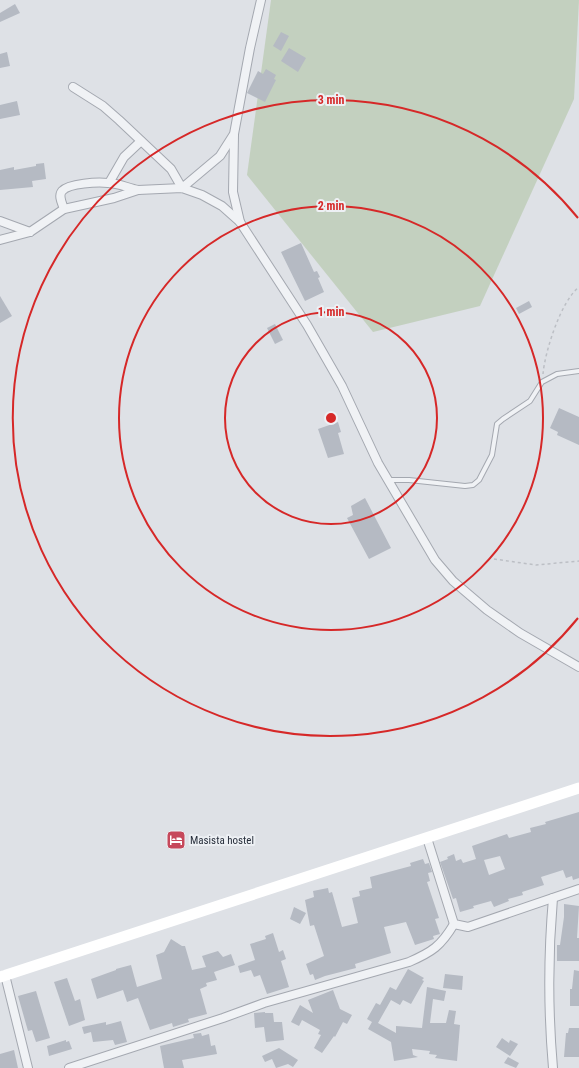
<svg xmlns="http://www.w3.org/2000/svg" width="579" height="1068" font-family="'Roboto Condensed',sans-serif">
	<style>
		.green { fill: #c3d0bf }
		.building { fill: #b5bac3; fill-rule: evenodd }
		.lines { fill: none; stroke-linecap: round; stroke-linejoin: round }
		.service-casing { stroke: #a4a8b0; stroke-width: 6 }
		.minor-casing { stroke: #a4a8b0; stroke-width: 10 }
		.path { stroke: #bcbfc5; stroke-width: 1.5; stroke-dasharray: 3 3; stroke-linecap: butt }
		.service { stroke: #f0f2f5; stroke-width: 4 }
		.minor { stroke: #f0f2f5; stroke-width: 8 }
		.secondary { stroke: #fff; stroke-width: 11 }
		.ring { fill: none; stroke: #d62828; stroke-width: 2 }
		.labels { text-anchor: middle; stroke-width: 4; stroke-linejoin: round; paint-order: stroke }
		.poi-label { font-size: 11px; fill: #282f3c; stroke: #edf0f4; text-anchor: start }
		.centre { fill: #d62828; stroke: #edf0f4; stroke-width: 2 }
		.ring-label { font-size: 12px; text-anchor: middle; font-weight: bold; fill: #d62828; stroke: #edf0f4; stroke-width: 4; stroke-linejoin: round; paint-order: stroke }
	</style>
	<rect width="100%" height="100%" fill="#dee1e6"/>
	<polygon class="green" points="271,0 579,0 574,99 480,306 373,332 247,175"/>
	<g class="building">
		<polygon points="15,4 20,13 0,22 0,13"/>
		<polygon points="281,32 289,36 281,51 273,46"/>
		<polygon points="289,48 306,58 298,72 281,61"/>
		<polygon points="7,52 10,66 0,68 0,54"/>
		<polygon points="266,69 276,75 274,79 276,80 265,102 247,93 258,71 263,74"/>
		<polygon points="17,101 20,115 0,119 0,105"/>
		<polygon points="44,163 46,179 32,181 33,187 0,190 0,170 14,167 14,170 36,166 36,164"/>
		<polygon points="301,243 314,272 317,271 320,277 318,278 324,292 305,301 281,252"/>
		<polygon points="0,296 12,316 0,323"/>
		<polygon points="529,301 532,307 519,314 516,308"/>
		<polygon points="275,324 283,340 275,344 267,328"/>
		<polygon points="559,408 579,417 579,445 557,435 558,432 550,428"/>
		<polygon points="338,422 341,432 338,433 344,454 328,458 318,429"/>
		<polygon points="365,498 391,548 369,559 347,518 353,515 351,506"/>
		<path d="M579,812V878L573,880L572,876L566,878L563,870L541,877L544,885L522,892L523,895L508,899L509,901L494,907L491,901L473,906L474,908L460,912L456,898L453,899L440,862L448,859L447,857L454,854L456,861L461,859L463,863L476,859L472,846L507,834L509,838L531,832L530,828L546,824L545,822ZM500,856L505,869L489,875L484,860Z"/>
		<polygon points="423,859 425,864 429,863 432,872 428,873 430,881 427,882 439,918 435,919 440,934 433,936 434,939 415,945 406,922 384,927 391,953 355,964 356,968 325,976 315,980 313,974 310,975 306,964 324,956 314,925 310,926 305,900 314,897 313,891 328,888 329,893 332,892 342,927 358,923 352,898 360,896 359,891 372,888 370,877 411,866 410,863"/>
		<polygon points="564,904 579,906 577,938 579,938 579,961 557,961 557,945 560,945 564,917"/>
		<polygon points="294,907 306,913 300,924 290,919"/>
		<polygon points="273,933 279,952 283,950 286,959 281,961 289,987 267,994 260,975 254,977 251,970 240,973 238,966 255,960 250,944 266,939 265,936"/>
		<polygon points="171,939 182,946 185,946 192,970 206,967 202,956 218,951 223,957 231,954 235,965 214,972 217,980 206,983 207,986 200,989 207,1014 188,1019 189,1022 173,1027 172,1023 150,1030 138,998 127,1002 123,990 97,999 91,979 116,970 116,969 131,965 137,987 162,979 156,955 164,952"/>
		<polygon points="408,969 424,978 422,980 424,981 411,1004 403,1000 400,1005 391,1000 378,1023 396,1033 396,1026 422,1028 427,987 446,991 444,1001 433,999 430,1023 446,1023 449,1010 456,1011 454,1024 460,1025 457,1061 435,1058 437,1055 429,1054 430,1051 412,1049 413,1055 418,1057 394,1061 391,1042 368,1029 372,1022 367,1019 376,1003 380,1005 390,987 396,990"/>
		<polygon points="574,970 579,971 579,1006 570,1006 570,989 572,989"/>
		<polygon points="445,974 463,976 462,990 443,988"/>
		<polygon points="67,978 75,1001 80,999 85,1020 69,1026 54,982"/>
		<polygon points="333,990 340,1009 352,1015 347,1024 343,1022 335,1037 334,1036 322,1053 314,1048 321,1035 318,1034 320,1030 302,1020 299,1026 291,1022 300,1005 313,1013 308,1000"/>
		<polygon points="36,991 50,1038 36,1042 32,1030 28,1031 18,996"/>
		<polygon points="265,1012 265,1013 273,1013 274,1022 282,1022 284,1040 266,1042 264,1027 255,1028 254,1013"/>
		<polygon points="121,1021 127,1042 115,1045 113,1040 93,1042 91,1032 84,1034 82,1027 106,1022 106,1025"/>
		<polygon points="569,1028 579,1028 579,1057 564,1057 566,1033 568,1033"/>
		<polygon points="201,1033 202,1036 209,1034 211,1046 215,1045 217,1054 182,1060 184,1068 164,1068 160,1046 194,1038 193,1034"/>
		<polygon points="502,1038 509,1043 510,1040 518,1044 510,1056 496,1047"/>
		<polygon points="66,1040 66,1042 69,1041 72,1049 49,1056 47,1046"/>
		<polygon points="279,1048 298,1060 293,1067 288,1064 276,1068 272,1059 265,1062 262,1056"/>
		<polygon points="14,1050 18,1068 0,1068 0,1054"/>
		<polygon points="508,1057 519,1063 516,1068 504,1063"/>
	</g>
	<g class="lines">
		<g class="service-casing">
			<polyline id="service" points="389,480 409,480 465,486 473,485 479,480 492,455 497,424 503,419 530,401 542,382 557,374 579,371"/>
		</g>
		<g class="minor-casing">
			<g id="minor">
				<polyline points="73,87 103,106 119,120 171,169 182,188 220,156 234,134 250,48 261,0"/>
				<polyline points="234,135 233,192 240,222"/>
				<polyline points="109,183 124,157 141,141"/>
				<path d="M64,209C62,203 58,196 62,191C69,183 98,182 108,183C118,183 128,188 138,190"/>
				<polyline points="0,221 30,232"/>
				<polyline points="0,240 30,232 64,209 114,198 138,190 182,188 202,195 222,206 240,222 307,325 342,386 378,463 435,560 453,581 487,610 520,633 579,667"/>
				<polyline points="427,838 454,924 468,927 579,889"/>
				<polyline points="5,975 28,1068"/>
				<path d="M69,1068L223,1018L264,1003L409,962C432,952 441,946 454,924"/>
				<path d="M553,1068C548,1011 548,955 553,898"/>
			</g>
		</g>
		<g class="path">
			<path d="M543,374C545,351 561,301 579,287"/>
			<polyline points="494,559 536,565 579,561"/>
		</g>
		<use href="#service" class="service"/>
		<use href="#minor" class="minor"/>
		<polyline class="secondary" points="0,977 579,788"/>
	</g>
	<g class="ring">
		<circle cx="331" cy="418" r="106"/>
		<circle cx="331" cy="418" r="212"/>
		<path d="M578 618A318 318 0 1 1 578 218"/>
	</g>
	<defs>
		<g id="hotel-square" transform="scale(1)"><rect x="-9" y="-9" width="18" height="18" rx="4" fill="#c6485b" stroke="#edf0f4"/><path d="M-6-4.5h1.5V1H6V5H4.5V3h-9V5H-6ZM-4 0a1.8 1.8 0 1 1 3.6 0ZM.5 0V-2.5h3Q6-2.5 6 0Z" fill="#fff"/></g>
	</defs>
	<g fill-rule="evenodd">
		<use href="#hotel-square" x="176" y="840"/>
	</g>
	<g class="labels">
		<g class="poi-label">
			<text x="190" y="844">Masista hostel</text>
		</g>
	</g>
	<circle cx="331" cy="418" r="6" class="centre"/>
	<g class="ring-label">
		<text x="331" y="104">3 min</text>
		<text x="331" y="210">2 min</text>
		<text x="331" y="316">1 min</text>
	</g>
</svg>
